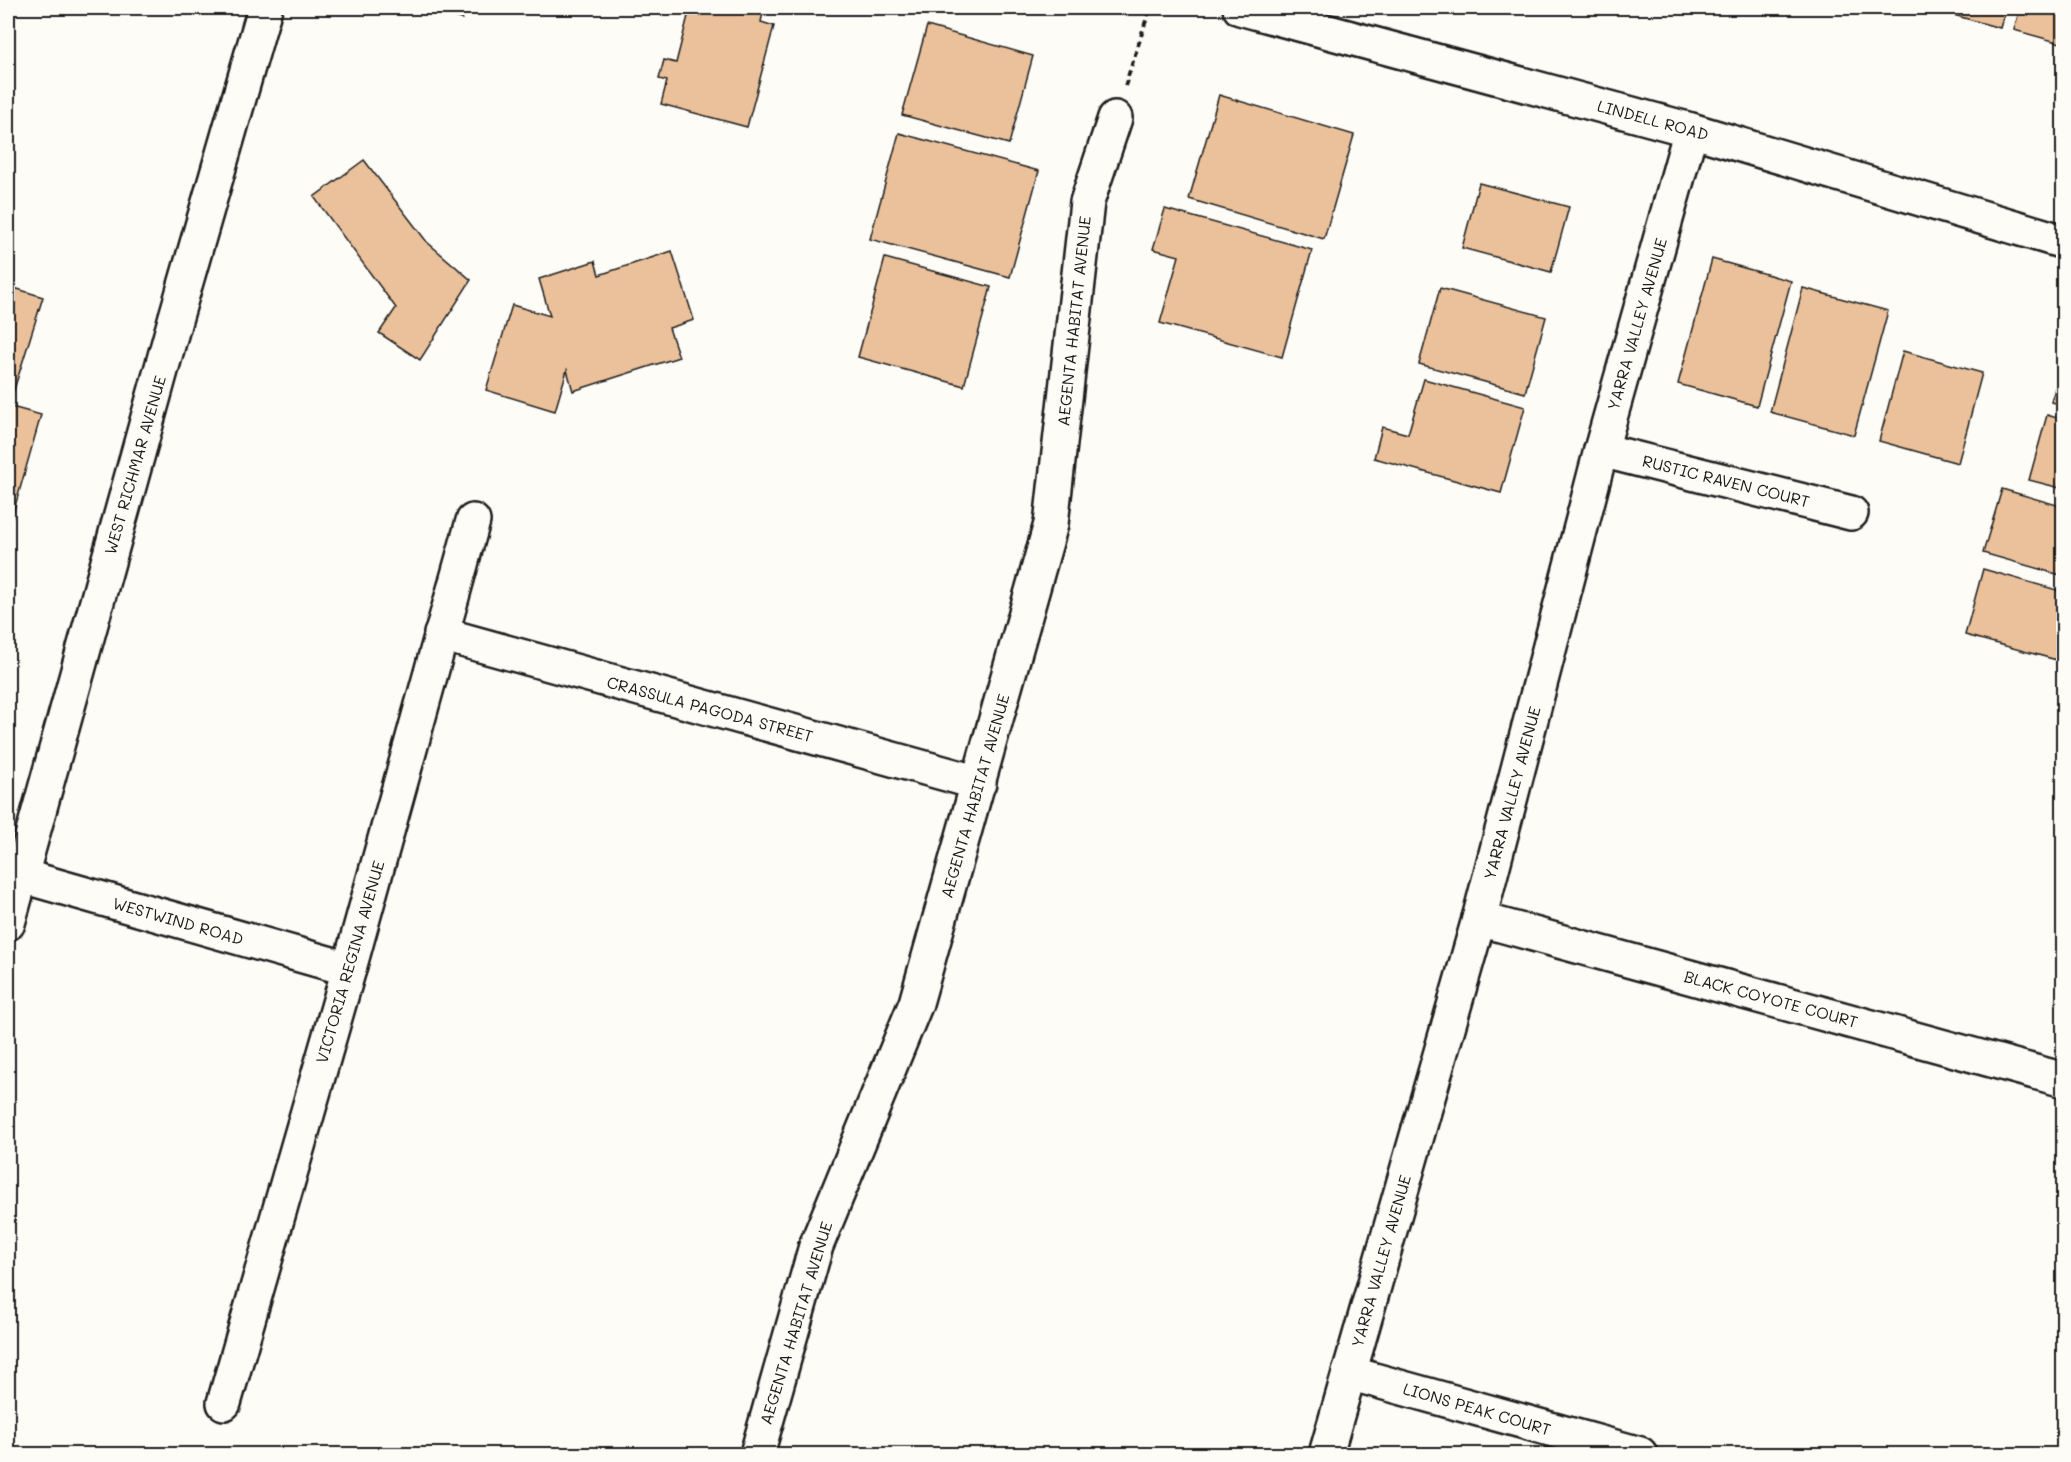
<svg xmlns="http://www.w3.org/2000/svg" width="2071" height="1462" font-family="Mali,sans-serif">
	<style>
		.building { fill: #eac19a; stroke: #1c1c1c; stroke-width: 1.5 }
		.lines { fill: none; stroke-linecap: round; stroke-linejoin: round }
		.minor-casing { stroke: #1c1c1c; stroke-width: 38 }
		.tertiary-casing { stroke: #1c1c1c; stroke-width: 38 }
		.path { stroke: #1c1c1c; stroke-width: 4; stroke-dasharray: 6 4.5; stroke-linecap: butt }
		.minor { stroke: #fdfcf7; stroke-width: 33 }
		.tertiary { stroke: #fdfcf7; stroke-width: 33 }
		.labels { text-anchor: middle; stroke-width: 6; stroke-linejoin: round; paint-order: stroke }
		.street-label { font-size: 16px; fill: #1c1c1c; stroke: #fdfcf7 }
	</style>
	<rect width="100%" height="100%" fill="#fdfcf7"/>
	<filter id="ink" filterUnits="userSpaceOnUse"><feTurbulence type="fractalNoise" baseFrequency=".0167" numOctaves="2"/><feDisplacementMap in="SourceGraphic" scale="12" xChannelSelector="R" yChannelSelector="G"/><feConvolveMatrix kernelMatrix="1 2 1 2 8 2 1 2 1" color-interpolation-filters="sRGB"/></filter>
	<g filter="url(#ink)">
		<g class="building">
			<polygon points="425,8 466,8 462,19"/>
			<polygon points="690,8 764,8 761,22 774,26 747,127 661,104 667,81 659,79 664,60 676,63"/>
			<polygon points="1952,8 2006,8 2000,28 1950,14"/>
			<polygon points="2020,8 2064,8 2064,44 2014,30"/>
			<polygon points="927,26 1033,56 1009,144 902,115"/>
			<polygon points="1219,95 1354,135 1324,239 1189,199"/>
			<polygon points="899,133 1039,171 1010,277 870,239"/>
			<polygon points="364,160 427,242 471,280 420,360 379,333 396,308 314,197"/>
			<polygon points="1479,183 1569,207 1551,272 1462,248"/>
			<polygon points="1165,209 1312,250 1282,357 1160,323 1179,256 1153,249"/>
			<polygon points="672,251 694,320 669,328 679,357 573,391 567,370 555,411 486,390 512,305 550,316 539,279 595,261 599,275"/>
			<polygon points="885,258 991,287 964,386 858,357"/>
			<polygon points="1712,259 1791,281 1757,406 1678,384"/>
			<polygon points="8,286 43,297 12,396 8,395"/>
			<polygon points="1440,288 1546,317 1525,393 1419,364"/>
			<polygon points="1803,288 1888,311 1854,435 1770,412"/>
			<polygon points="1903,351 1982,373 1958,463 1879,441"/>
			<polygon points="2064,359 2064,405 2051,402"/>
			<polygon points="1424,379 1525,407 1501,493 1374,458 1382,427 1408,434"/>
			<polygon points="8,406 41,415 10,524 8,523"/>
			<polygon points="2047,415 2064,420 2064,489 2029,480"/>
			<polygon points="2002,489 2064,507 2064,576 1983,553"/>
			<polygon points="1983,569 2064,592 2064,662 1965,635"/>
		</g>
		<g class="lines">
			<g class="minor-casing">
				<g id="minor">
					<polyline points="1601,450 1851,513"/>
					<polyline points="441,634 979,783"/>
					<polyline points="8,872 349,969"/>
					<polyline points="1479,919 2064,1080"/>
					<polyline points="1349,1373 1640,1454"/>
					<polyline points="224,1403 349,969 473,521"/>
					<polyline points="757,1454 816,1246 916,1003 1051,524 1087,202 1115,118"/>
					<polyline points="1326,1454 1479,919 1601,450 1691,130"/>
				</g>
			</g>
			<g class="tertiary-casing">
				<g id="tertiary">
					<polyline points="1240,8 1691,130 2064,242"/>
					<polyline points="8,923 175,320 265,8"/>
				</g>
			</g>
			<polyline class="path" points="1125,86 1150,8"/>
			<use href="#minor" class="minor"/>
			<use href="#tertiary" class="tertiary"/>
		</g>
	</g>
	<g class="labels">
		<g class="street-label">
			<text transform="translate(1653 120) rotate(15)" y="6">LINDELL ROAD</text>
			<text transform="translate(1074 321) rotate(-84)" y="6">AEGENTA HABITAT AVENUE</text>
			<text transform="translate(1637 324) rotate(-74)" y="6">YARRA VALLEY AVENUE</text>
			<text transform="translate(135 465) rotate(-74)" y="6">WEST RICHMAR AVENUE</text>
			<text transform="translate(1726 481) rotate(14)" y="6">RUSTIC RAVEN COURT</text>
			<text transform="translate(710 709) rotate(15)" y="6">CRASSULA PAGODA STREET</text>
			<text transform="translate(1512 793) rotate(-75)" y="6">YARRA VALLEY AVENUE</text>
			<text transform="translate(975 796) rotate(-74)" y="6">AEGENTA HABITAT AVENUE</text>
			<text transform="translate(178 921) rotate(16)" y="6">WESTWIND ROAD</text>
			<text transform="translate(350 962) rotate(-74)" y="6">VICTORIA REGINA AVENUE</text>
			<text transform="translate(1771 999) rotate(15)" y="6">BLACK COYOTE COURT</text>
			<text transform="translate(1381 1261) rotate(-74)" y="6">YARRA VALLEY AVENUE</text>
			<text transform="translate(796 1323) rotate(-73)" y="6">AEGENTA HABITAT AVENUE</text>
			<text transform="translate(1477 1409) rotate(16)" y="6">LIONS PEAK COURT</text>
		</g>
	</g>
	<rect width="2071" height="1462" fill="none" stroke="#fdfcf7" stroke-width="30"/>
	<rect x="15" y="15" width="2041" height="1432" fill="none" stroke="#1c1c1c" stroke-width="2" filter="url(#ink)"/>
</svg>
